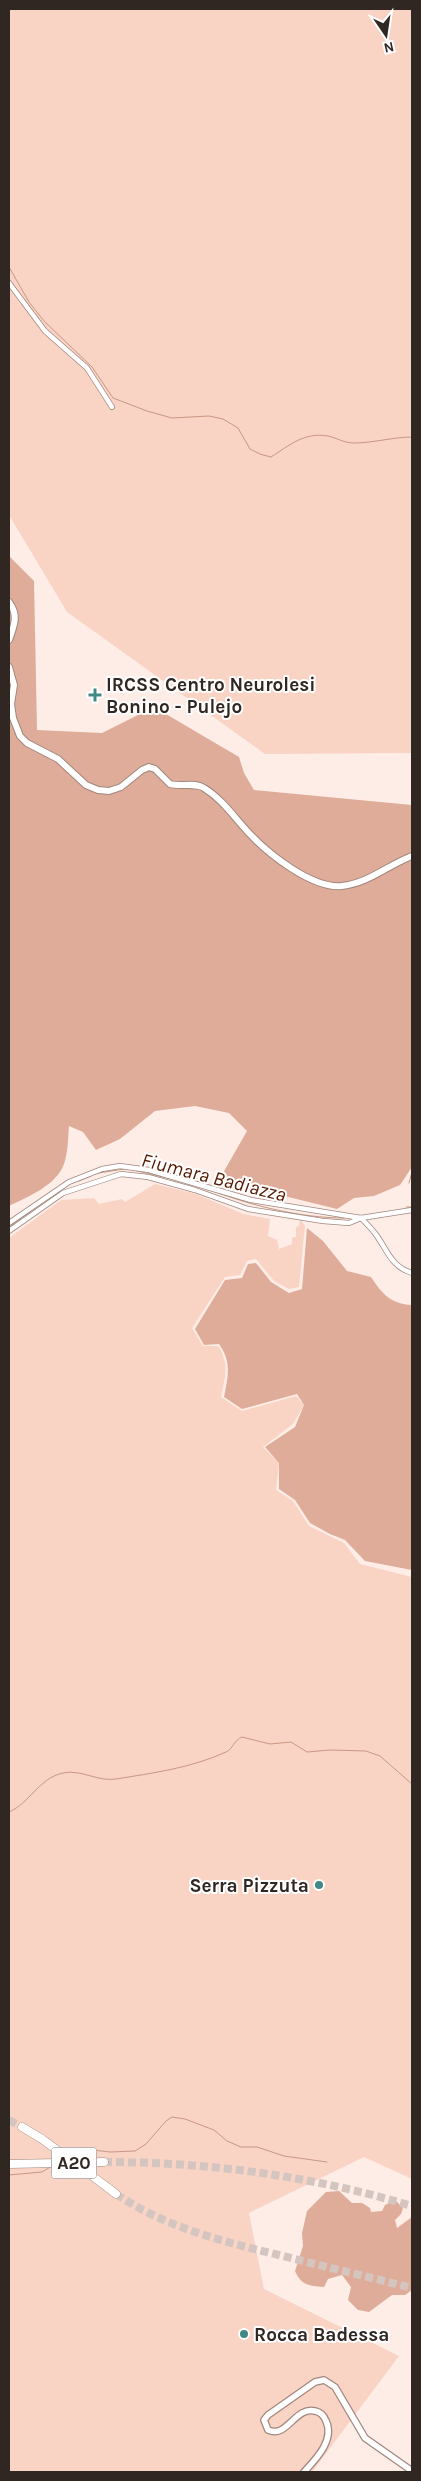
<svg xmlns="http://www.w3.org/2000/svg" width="421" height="2481" font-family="Karla,sans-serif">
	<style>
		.green { fill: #f9d3c4 }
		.forest { fill: #dfac99 }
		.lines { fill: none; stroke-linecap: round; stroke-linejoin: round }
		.stream { stroke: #c99785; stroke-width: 1 }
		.motorway-tunnel { stroke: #d5c5c0; stroke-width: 8; stroke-dasharray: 8 4; stroke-linecap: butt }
		.minor-casing { stroke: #a0877e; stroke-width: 6 }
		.tertiary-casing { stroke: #a0877e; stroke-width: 8 }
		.secondary-casing { stroke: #a0877e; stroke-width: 8 }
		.motorway-casing { stroke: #a0877e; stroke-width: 9 }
		.minor { stroke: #fff; stroke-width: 4.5 }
		.tertiary { stroke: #fff; stroke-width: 5.5 }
		.secondary { stroke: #fff; stroke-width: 6 }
		.motorway { stroke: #fff; stroke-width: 8 }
		.motorway-bridge-casing { stroke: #a0877e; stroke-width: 9; stroke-linecap: butt }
		.motorway-bridge { stroke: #fff; stroke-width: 8 }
		.poi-dot { fill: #408885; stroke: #fff; stroke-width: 2 }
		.labels { text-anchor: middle; stroke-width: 4; stroke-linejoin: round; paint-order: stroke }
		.shield { fill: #fff; stroke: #6e6764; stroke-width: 1 }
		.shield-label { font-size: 18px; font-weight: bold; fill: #302622 }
		.poi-label { font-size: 19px; font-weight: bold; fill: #302622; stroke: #fff; text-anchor: start }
		.water-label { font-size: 20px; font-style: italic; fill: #541900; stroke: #fff }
	</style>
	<rect width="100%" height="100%" fill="#feede7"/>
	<g class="green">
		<polygon points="9,9 412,9 412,753 265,754 67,612 9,515"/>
		<path d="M155,1184L196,1194L243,1214L270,1219L268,1236L277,1240L279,1249L292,1244V1238L296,1237V1227L299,1226L300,1220L305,1225L299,1287L289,1289L274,1281L256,1259L247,1261L240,1275L225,1277L192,1328L203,1346H218C230,1364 225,1376 221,1397L242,1411L296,1396L304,1405L293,1424L263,1447L279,1463L276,1490L293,1501L309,1526L344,1543L360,1564L412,1577V2179L364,2157L249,2213L264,2289L399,2356L312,2472H9V1238L61,1200L94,1198L99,1204L122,1199L125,1202Z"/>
	</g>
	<g class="forest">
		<path d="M9,556L34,581L37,730L102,733L154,707L239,757L244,773L254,790L412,805V1167L400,1185L374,1196L354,1198L337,1209L219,1180L247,1131L229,1113L195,1106L155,1111L120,1139L96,1150L83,1132L69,1126C68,1138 68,1153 64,1164C56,1186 27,1197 9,1206Z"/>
		<path d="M307,1228L323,1241L347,1271L371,1277C382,1294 391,1304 412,1305V1570L365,1561L345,1540L330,1534L310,1523L295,1500L279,1489V1463L265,1447L295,1427L304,1405L297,1394L242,1409L224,1397C228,1377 232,1362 219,1344L204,1345L195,1329L225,1280L242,1278L248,1264L256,1263L271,1282L289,1293L302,1289Z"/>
		<path d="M339,2191L352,2203H362L370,2208L371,2212L382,2211L385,2205L395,2200L403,2208L401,2214L395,2220L397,2228L412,2217V2290L405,2295H392L369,2312L358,2310L348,2300L351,2287L342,2275L328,2279L324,2287C309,2286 301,2285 295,2271L303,2246L302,2233L307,2211L326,2192Z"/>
	</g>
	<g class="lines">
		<g class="stream">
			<path d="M9,267L29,302L44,321L92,367L113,398L147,411L172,418L209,416L223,419L238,428L250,449L260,454L271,457C290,445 304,432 328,436C337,438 344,443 354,443C373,443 393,437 412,437"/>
			<polyline points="133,1170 176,1180"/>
			<polyline points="99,1173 124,1169"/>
			<polyline points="79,1181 91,1176"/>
			<polyline points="409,1183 412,1172"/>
			<path d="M213,1191C253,1206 301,1218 344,1218"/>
			<polyline points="57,1193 62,1190"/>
			<polyline points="406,1207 412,1207"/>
			<polyline points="9,1227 35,1208"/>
			<path d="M9,1812C30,1803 39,1778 63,1773C81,1769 98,1782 116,1779C153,1773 191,1768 226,1752C233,1749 234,1740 242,1737L270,1744L291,1742L307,1752L330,1750L366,1751L380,1756L412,1784"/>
			<polyline points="64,2152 76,2148 110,2152 135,2151 146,2144 166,2121 172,2117 185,2119 214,2130 227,2141 241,2147 257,2147 284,2156 327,2162"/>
			<polyline points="9,2175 42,2172 52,2166"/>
		</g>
		<g class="motorway-tunnel">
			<polyline points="9,2120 22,2127"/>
			<path d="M104,2162C209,2162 312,2176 412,2206"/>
			<path d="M116,2194C166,2228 225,2242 283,2256C326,2267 369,2277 412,2288"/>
		</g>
		<g class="minor-casing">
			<g id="minor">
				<polyline points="9,283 45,331 87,368 112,407"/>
				<path d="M361,1218C367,1224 373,1230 377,1236C388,1252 392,1267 412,1273"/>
				<polyline points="9,1223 69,1182 102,1169 120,1166 149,1170 251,1200 361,1218"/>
				<polyline points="9,1231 63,1193 121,1174 148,1177 195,1190 248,1209 323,1221 349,1223 361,1218 412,1210"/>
			</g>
		</g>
		<g class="tertiary-casing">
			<path id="tertiary" d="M304,2472C316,2459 335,2440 326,2421C324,2416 321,2412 315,2411C295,2406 287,2439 268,2430L264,2420L268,2415L315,2382L324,2380L335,2387L365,2438L412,2471"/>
		</g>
		<g class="secondary-casing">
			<g id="secondary">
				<path d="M9,602C19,615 14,626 9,640"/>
				<path d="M9,667L14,685L11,704L13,718L20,736L27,743L58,759L86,785L98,790L109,791L121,787L142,770L149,767L155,769L170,784C181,787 195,782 204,788C222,799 234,817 248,832C267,853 312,889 342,886C369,883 388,865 412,856"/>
			</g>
		</g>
		<g class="motorway-casing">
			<g id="motorway">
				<polyline points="22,2127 42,2139"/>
				<polyline points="9,2164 104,2162"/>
				<polyline points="107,2187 116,2194"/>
			</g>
		</g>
		<use href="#minor" class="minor"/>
		<use href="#tertiary" class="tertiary"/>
		<use href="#secondary" class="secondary"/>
		<use href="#motorway" class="motorway"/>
		<g class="motorway-bridge-casing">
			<polyline id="motorway-bridge" points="42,2139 107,2187"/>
		</g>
		<use href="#motorway-bridge" class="motorway-bridge"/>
	</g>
	<g class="poi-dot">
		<path d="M92.5 687.5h5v5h5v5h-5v5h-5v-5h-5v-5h5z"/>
		<circle cx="319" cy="1885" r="5"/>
		<circle cx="244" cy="2334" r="5"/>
	</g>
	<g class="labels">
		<rect class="shield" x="51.5" y="2147.5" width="45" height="31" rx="4"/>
		<g class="shield-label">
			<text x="74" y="2169">A20</text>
		</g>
		<g class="poi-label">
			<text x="106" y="691">IRCSS Centro Neurolesi<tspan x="106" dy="22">Bonino - Pulejo</tspan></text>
			<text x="309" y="1892" text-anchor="end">Serra Pizzuta</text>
			<text x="254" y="2341">Rocca Badessa</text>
		</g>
		<g class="water-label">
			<text transform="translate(214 1177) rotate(14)" y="7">Fiumara Badiazza</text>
		</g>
	</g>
	<rect width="421" height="2481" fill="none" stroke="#302622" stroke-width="20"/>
	<g transform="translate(386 35) rotate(167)" stroke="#ffffff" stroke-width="4" paint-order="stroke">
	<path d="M0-4L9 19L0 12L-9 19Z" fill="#302622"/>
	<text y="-8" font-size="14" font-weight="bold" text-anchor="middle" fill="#302622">N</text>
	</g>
</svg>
